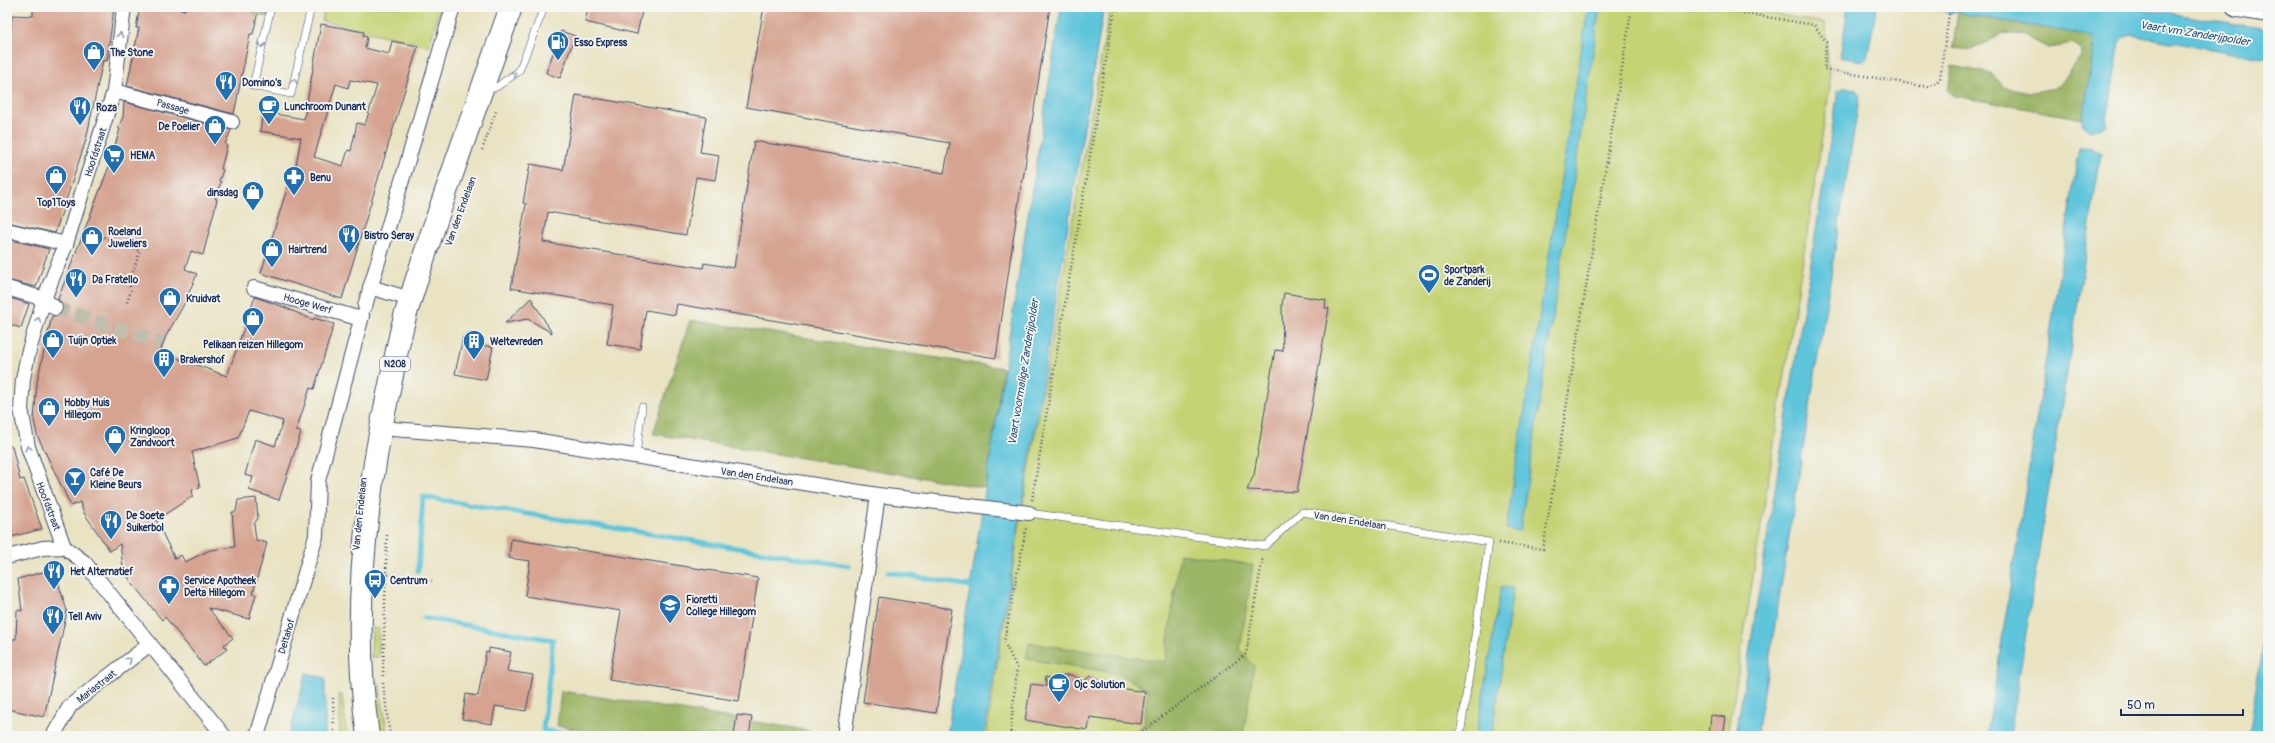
<svg xmlns="http://www.w3.org/2000/svg" width="2275" height="743" font-family="Pangolin,sans-serif">
	<style>
		.green { fill: #c5d375; stroke: #70816a }
		.forest { fill: #9cb566; stroke: #5c7262 }
		.water { fill: #5ec5db; stroke: #3c7a9c }
		.lines { fill: none; stroke-linecap: round; stroke-linejoin: round }
		.stream { stroke: #5ec5db; stroke-width: 5 }
		.building { fill: #d5a390; fill-rule: evenodd }
		.street-tunnel { stroke: #c0bfae; stroke-width: 14; stroke-dasharray: 14 7; stroke-linecap: butt }
		.lane-casing { stroke: #3a4a6d; stroke-width: 8 }
		.street-casing { stroke: #3a4a6d; stroke-width: 16 }
		.secondary-casing { stroke: #3a4a6d; stroke-width: 22 }
		.primary-casing { stroke: #3a4a6d; stroke-width: 24 }
		.path { stroke: #3a4a6d; stroke-width: 2.5; stroke-dasharray: 1 3; stroke-linecap: butt }
		.lane { stroke: #fff; stroke-width: 7 }
		.street { stroke: #fff; stroke-width: 14 }
		.secondary { stroke: #fff; stroke-width: 20 }
		.primary { stroke: #fff; stroke-width: 22 }
		.oneway { stroke: #8d97ae }
		.labels { text-anchor: middle; stroke-width: 3.5; stroke-linejoin: round; paint-order: stroke }
		.shield { fill: #f6f6f2; stroke: #5d6b8a; stroke-width: 1 }
		.shield-label { font-size: 9px; font-weight: bold; fill: #1b2f5e }
		.poi-label { font-size: 10px; font-weight: bold; fill: #1b2f5e; stroke: #f6f6f2; text-anchor: start }
		.street-label { font-size: 10px; fill: #1b2f5e; stroke: #f6f6f2 }
		.water-label { font-size: 11px; font-style: italic; fill: #2c547d; stroke: #f6f6f2 }
	</style>
	<rect width="100%" height="100%" fill="#f6f6f2"/>
	<filter id="ink" filterUnits="userSpaceOnUse"><feTurbulence type="fractalNoise" baseFrequency=".025" numOctaves="2"/><feDisplacementMap in="SourceGraphic" scale="8" xChannelSelector="R" yChannelSelector="G"/><feConvolveMatrix kernelMatrix="1 2 1 2 8 2 1 2 1" color-interpolation-filters="sRGB"/></filter>
	<filter id="wash" filterUnits="userSpaceOnUse"><feTurbulence type="fractalNoise" baseFrequency=".012" numOctaves="4" result="noise"/><feDisplacementMap in="SourceGraphic" scale="16" xChannelSelector="R" yChannelSelector="G"/><feGaussianBlur stdDeviation="0.9" result="paint"/><feColorMatrix in="noise" values="0 0 0 0 0 0 0 0 0 0 0 0 0 0 0 0 0 1.4 0 .05"/><feComposite in="paint" operator="in"/></filter>
	<g filter="url(#wash)">
		<rect width="100%" height="100%" fill="#e9e3c2"/>
		<g class="green">
			<polygon points="325,7 440,7 429,46 322,21"/>
			<polygon points="1110,7 1734,7 1825,23 1830,86 1728,736 986,736 1023,504"/>
			<polygon points="372,628 379,629 378,657 371,657"/>
			<polygon points="368,682 379,682 387,733 374,734"/>
			<polygon points="339,695 342,695 347,736 340,736"/>
		</g>
		<g class="forest">
			<polygon points="1958,11 1964,14 2092,36 2095,41 2083,119 1955,96 1948,91 1952,66 1992,74 2004,87 2028,93 2055,88 2063,81 2081,56 2080,48 2074,44 2048,48 2023,35 2004,33 1971,50 1953,48"/>
			<polygon points="690,320 1003,368 986,488 653,434"/>
			<polygon points="1180,554 1253,565 1240,649 1254,666 1243,736 1133,736 1144,723 1148,690 1117,673 1026,659 1029,643 1165,662"/>
			<polygon points="561,691 800,729 817,733 818,736 618,736 557,726"/>
		</g>
		<g class="water">
			<path d="M1061,7H1104L984,736H947C985,493 1022,250 1061,7Z"/>
			<polygon points="1588,7 1600,7 1520,531 1506,529"/>
			<polygon points="1848,7 1877,7 1867,58 1863,61 1840,57"/>
			<polygon points="1928,7 2130,7 2268,29 2268,59 2131,35 2124,37 2120,41 2106,126 2089,130 2082,125 2095,41 2092,36 1964,14 1958,11 1949,13"/>
			<polygon points="1846,87 1857,90 1860,94 1757,736 1736,736 1838,91"/>
			<polygon points="2083,147 2092,148 2101,154 2010,736 1987,736 2079,148"/>
			<polygon points="1501,587 1513,588 1492,736 1476,736"/>
			<polygon points="2268,607 2268,736 2249,736"/>
			<polygon points="306,673 325,678 325,736 289,736"/>
		</g>
		<g class="lines">
			<g class="stream">
				<polyline points="418,571 423,497 849,566"/>
				<polyline points="888,572 971,586"/>
				<polyline points="424,618 553,640 543,730 577,736"/>
			</g>
		</g>
		<g id="blocks">
			<g class="building">
				<polygon points="33,7 114,7 107,61 103,60 86,140 55,233 7,222 7,116 13,76 8,75 12,15 33,16"/>
				<polygon points="140,7 169,7 185,10 185,7 259,7 253,34 250,34 234,114 127,86 139,28 136,28"/>
				<polygon points="588,7 643,7 637,34 585,22"/>
				<polygon points="764,7 1050,7 1023,179 1022,179 996,358 677,304 675,315 646,310 640,349 607,344 613,305 511,288 526,204 523,203 530,164 563,170 576,95 706,117 700,152 719,155 715,180 696,177 686,235 548,212 543,242 703,268 704,263 734,268 754,141 944,173 950,143 746,107"/>
				<path d="M321,24L364,32L363,36L367,37L365,48L389,54L392,41L418,46L342,299L261,273L294,166H296L301,138L260,131L263,112L304,119ZM350,80L377,85L365,125L357,123L351,151L348,150L343,166L314,157L336,84L348,88Z"/>
				<polygon points="561,31 575,36 560,78 546,73"/>
				<polygon points="124,102 231,130 225,144 227,145 221,169 223,170 219,181 221,182 215,198 217,199 215,208 203,255 191,251 185,269 197,274 183,306 166,336 160,352 227,376 255,297 284,307 313,320 314,318 334,324 314,389 310,388 296,431 301,432 279,500 249,490 253,477 245,475 255,439 275,446 283,421 249,411 238,438 192,452 200,488 192,489 193,496 156,520 175,559 181,555 185,562 210,550 235,547 232,512 236,512 238,500 256,498 258,518 254,524 256,540 267,543 253,593 256,594 249,619 208,608 233,638 224,645 227,649 204,666 165,617 162,620 131,582 123,567 120,544 110,551 84,513 80,502 71,506 37,435 34,420 37,382 52,316 58,316 63,310 63,305 58,299 108,169 120,129 118,128 123,117"/>
				<polygon points="7,239 49,249 36,287 7,280"/>
				<polygon points="1284,293 1326,300 1325,308 1329,308 1297,492 1247,490 1254,475 1275,350 1283,351 1282,305"/>
				<polygon points="7,297 29,304 21,328 7,324"/>
				<polygon points="531,298 552,333 528,319 505,323"/>
				<polygon points="468,333 474,334 480,345 493,347 486,380 455,374 463,337"/>
				<polygon points="12,446 20,480 24,479 42,529 7,538 7,447"/>
				<polygon points="511,539 758,578 739,701 609,680 621,611 525,596 530,561 509,558"/>
				<polygon points="54,569 67,611 44,717 7,709 7,652 8,639 16,639 17,610 22,611 18,579"/>
				<polygon points="879,597 952,609 936,713 863,702"/>
				<polygon points="489,648 511,652 507,671 533,675 526,711 495,706 492,724 462,719 466,694 478,696 486,652 489,653"/>
				<polygon points="1064,675 1071,675 1084,681 1090,676 1099,681 1098,685 1145,692 1141,724 1090,717 1088,730 1025,720 1031,684 1047,686 1045,677 1055,679"/>
				<polygon points="737,715 752,717 749,736 734,735"/>
				<polygon points="1711,715 1726,717 1723,736 1709,736"/>
			</g>
		</g>
	</g>
	<g filter="url(#ink)">
		<use href="#blocks" fill-opacity="0" stroke="#3a4a6d" stroke-width="1"/>
		<g class="lines">
			<g class="street-tunnel">
				<polyline points="253,7 270,9"/>
				<polyline points="55,308 162,343"/>
			</g>
			<g class="lane-casing">
				<g id="lane">
					<polyline points="271,7 253,86 291,94 311,7"/>
					<polyline points="486,91 498,86 519,71 542,13 536,7"/>
					<polyline points="636,456 642,407"/>
					<polyline points="1029,513 1265,546 1302,512 1489,542 1460,736"/>
				</g>
			</g>
			<g class="street-casing">
				<g id="street">
					<polyline points="124,7 114,91 66,244 44,299 28,354 23,379 21,409 28,447 64,547 84,562 224,736"/>
					<polyline points="114,91 232,122"/>
					<polyline points="7,230 66,244"/>
					<polyline points="370,287 400,296"/>
					<polyline points="7,288 44,299 55,308"/>
					<polyline points="254,288 361,319"/>
					<polyline points="365,306 453,7"/>
					<polyline points="380,428 534,440 878,495 1029,513"/>
					<polyline points="7,557 43,548 64,547"/>
					<polyline points="53,736 70,706 150,644"/>
					<polyline points="255,736 258,733 316,536 318,481 362,316"/>
					<polyline points="844,736 878,495"/>
				</g>
			</g>
			<g class="secondary-casing">
				<polyline id="secondary" points="2237,7 2268,12"/>
			</g>
			<g class="primary-casing">
				<path id="primary" d="M368,736C351,618 365,496 391,380C396,356 400,331 408,307C439,206 476,107 511,7"/>
			</g>
			<g class="path">
				<polyline points="1708,7 1814,25 1826,42 1824,69 1928,87 1936,83 1940,78 1950,7"/>
				<polyline points="7,11 16,7"/>
				<polyline points="482,150 497,109"/>
				<polyline points="85,230 140,251 129,284 131,290 127,303"/>
				<polyline points="1032,500 1115,7"/>
				<polyline points="1499,543 1543,549 1631,13"/>
				<polyline points="384,574 432,581"/>
				<polyline points="383,676 387,533"/>
				<polyline points="383,683 390,736"/>
				<polyline points="333,698 334,736"/>
				<polyline points="1010,733 1028,736"/>
				<polyline points="1010,736 1017,668 1004,642 1026,528"/>
				<polyline points="1136,736 1246,654 1263,556"/>
			</g>
			<use href="#lane" class="lane"/>
			<use href="#street" class="street"/>
			<use href="#secondary" class="secondary"/>
			<use href="#primary" class="primary"/>
		</g>
		<defs><path id="oneway-chevron" d="M-2-3.5L2.5 0L-2 3.5" fill="none" stroke-width="1.6" stroke-linecap="round" stroke-linejoin="round"/></defs>
		<g class="oneway">
			<use href="#oneway-chevron" transform="translate(120 35) rotate(-84)"/>
			<use href="#oneway-chevron" transform="translate(262 45) rotate(103)"/>
			<use href="#oneway-chevron" transform="translate(514 74) rotate(-38)"/>
			<use href="#oneway-chevron" transform="translate(294 81) rotate(-77)"/>
			<use href="#oneway-chevron" transform="translate(38 320) rotate(-73)"/>
			<use href="#oneway-chevron" transform="translate(28 448) rotate(-105)"/>
			<use href="#oneway-chevron" transform="translate(129 660) rotate(-38)"/>
		</g>
	</g>
	<defs>
		<g id="fuel-pin" transform="scale(1.15)"><path d="M0 17L-7.5 6A9.5 9.5 0 1 1 7.5 6Z" fill="#1f6fb2" stroke="#f6f6f2"/><path d="M-5.5-6h7V0h2V4h1.3V-2.5L3-4.5l.8-.8L6-3V5H2.5V1h-1V6h-7ZM-4.2-4.7v3.2H.2V-4.7Z" fill="#fff"/></g>
		<g id="shop-pin" transform="scale(1.15)"><path d="M0 17L-7.5 6A9.5 9.5 0 1 1 7.5 6Z" fill="#1f6fb2" stroke="#f6f6f2"/><path d="M-5-2.5h2.3a2.7 3.5 0 0 1 5.4 0H5L5.5 6h-11ZM-1.5-2.5h3a1.5 2.3 0 0 0-3 0Z" fill="#fff"/></g>
		<g id="restaurant-pin" transform="scale(1.15)"><path d="M0 17L-7.5 6A9.5 9.5 0 1 1 7.5 6Z" fill="#1f6fb2" stroke="#f6f6f2"/><path d="M-5-6h1v4h1v-4h1v4h1v-4h1v5L-1.5 .5V6h-2V.5L-5-1ZM5-6V6H3V1.5H1.5Q1.5-4 5-6Z" fill="#fff"/></g>
		<g id="cafe-pin" transform="scale(1.15)"><path d="M0 17L-7.5 6A9.5 9.5 0 1 1 7.5 6Z" fill="#1f6fb2" stroke="#f6f6f2"/><path d="M-5.5-4.5H6V0H3Q3 3.5 0 3.5H-2.5Q-5.5 3.5-5.5 0ZM3-3.2v2h1.7v-2ZM-6 4.5H4V6H-6Z" fill="#fff"/></g>
		<g id="supermarket-pin" transform="scale(1.15)"><path d="M0 17L-7.5 6A9.5 9.5 0 1 1 7.5 6Z" fill="#1f6fb2" stroke="#f6f6f2"/><path d="M-6-5.5h2.5l.6 2H6L4.5 2H-2.5L-4.4-4H-6ZM-1.5 3.2a1.3 1.3 0 1 0 .1 0ZM3 3.2a1.3 1.3 0 1 0 .1 0Z" fill="#fff"/></g>
		<g id="pharmacy-pin" transform="scale(1.15)"><path d="M0 17L-7.5 6A9.5 9.5 0 1 1 7.5 6Z" fill="#1f6fb2" stroke="#f6f6f2"/><path d="M-2-6h4v4h4v4h-4v4h-4v-4h-4v-4h4Z" fill="#fff"/></g>
		<g id="stadium-pin" transform="scale(1.15)"><path d="M0 17L-7.5 6A9.5 9.5 0 1 1 7.5 6Z" fill="#1f6fb2" stroke="#f6f6f2"/><path d="M0-5a6.5 5 0 1 0 0 10a6.5 5 0 1 0 0-10ZM-3.5-1.8h7v3.6h-7Z" fill="#fff"/></g>
		<g id="building-pin" transform="scale(1.15)"><path d="M0 17L-7.5 6A9.5 9.5 0 1 1 7.5 6Z" fill="#1f6fb2" stroke="#f6f6f2"/><path d="M-4-6H4V6H1V3H-1V6H-4ZM-2.5-4.3h1.7v1.8h-1.7ZM.8-4.3h1.7v1.8H.8ZM-2.5-1h1.7V.8h-1.7ZM.8-1h1.7V.8H.8Z" fill="#fff"/></g>
		<g id="bar-pin" transform="scale(1.15)"><path d="M0 17L-7.5 6A9.5 9.5 0 1 1 7.5 6Z" fill="#1f6fb2" stroke="#f6f6f2"/><path d="M-6-5H6L.8 .8V4.5H3.5V6h-7V4.5H-.8V.8Z" fill="#fff"/></g>
		<g id="bus-pin" transform="scale(1.15)"><path d="M0 17L-7.5 6A9.5 9.5 0 1 1 7.5 6Z" fill="#1f6fb2" stroke="#f6f6f2"/><path d="M-5-6H5V4H4V6H2V4H-2V6H-4V4H-5ZM-3.5-4V0h7V-4ZM-3.5 1.2v1.5H-2V1.2ZM2 1.2v1.5H3.5V1.2Z" fill="#fff"/></g>
		<g id="university-pin" transform="scale(1.15)"><path d="M0 17L-7.5 6A9.5 9.5 0 1 1 7.5 6Z" fill="#1f6fb2" stroke="#f6f6f2"/><path d="M0-5L7-2L0 1L-7-2ZM-4 1L0 2.5L4 1V4Q0 6-4 4Z" fill="#fff"/></g>
	</defs>
	<g fill-rule="evenodd">
		<use href="#fuel-pin" x="558" y="42"/>
		<use href="#shop-pin" x="94" y="52"/>
		<use href="#restaurant-pin" x="226" y="82"/>
		<use href="#cafe-pin" x="269" y="106"/>
		<use href="#restaurant-pin" x="80" y="107"/>
		<use href="#shop-pin" x="215" y="126"/>
		<use href="#supermarket-pin" x="114" y="155"/>
		<use href="#shop-pin" x="56" y="176"/>
		<use href="#pharmacy-pin" x="294" y="177"/>
		<use href="#shop-pin" x="253" y="192"/>
		<use href="#restaurant-pin" x="349" y="235"/>
		<use href="#shop-pin" x="92" y="237"/>
		<use href="#shop-pin" x="272" y="249"/>
		<use href="#stadium-pin" x="1429" y="275"/>
		<use href="#restaurant-pin" x="76" y="279"/>
		<use href="#shop-pin" x="170" y="298"/>
		<use href="#shop-pin" x="253" y="318"/>
		<use href="#shop-pin" x="53" y="340"/>
		<use href="#building-pin" x="474" y="341"/>
		<use href="#building-pin" x="164" y="359"/>
		<use href="#shop-pin" x="49" y="408"/>
		<use href="#shop-pin" x="115" y="436"/>
		<use href="#bar-pin" x="75" y="478"/>
		<use href="#restaurant-pin" x="111" y="521"/>
		<use href="#restaurant-pin" x="54" y="571"/>
		<use href="#bus-pin" x="375" y="580"/>
		<use href="#pharmacy-pin" x="169" y="586"/>
		<use href="#university-pin" x="670" y="605"/>
		<use href="#restaurant-pin" x="53" y="616"/>
		<use href="#cafe-pin" x="1059" y="684"/>
	</g>
	<g class="labels">
		<rect class="shield" x="380" y="357" width="30" height="14" rx="3"/>
		<g class="shield-label">
			<text x="395" y="367">N208</text>
		</g>
		<g class="poi-label">
			<text x="574" y="46">Esso Express</text>
			<text x="110" y="56">The Stone</text>
			<text x="242" y="86">Domino's</text>
			<text x="284" y="110">Lunchroom Dunant</text>
			<text x="96" y="111">Roza</text>
			<text x="200" y="130" text-anchor="end">De Poelier</text>
			<text x="130" y="159">HEMA</text>
			<text x="310" y="181">Benu</text>
			<text x="238" y="196" text-anchor="end">dinsdag</text>
			<text x="56" y="206" text-anchor="middle">Top1Toys</text>
			<text x="108" y="235">Roeland<tspan x="108" dy="12">Juweliers</tspan></text>
			<text x="364" y="239">Bistro Seray</text>
			<text x="288" y="253">Hairtrend</text>
			<text x="1444" y="273">Sportpark<tspan x="1444" dy="12">de Zanderij</tspan></text>
			<text x="92" y="283">Da Fratello</text>
			<text x="186" y="302">Kruidvat</text>
			<text x="68" y="344">Tuijn Optiek</text>
			<text x="490" y="345">Weltevreden</text>
			<text x="253" y="348" text-anchor="middle">Pelikaan reizen Hillegom</text>
			<text x="180" y="363">Brakershof</text>
			<text x="64" y="406">Hobby Huis<tspan x="64" dy="12">Hillegom</tspan></text>
			<text x="130" y="434">Kringloop<tspan x="130" dy="12">Zandvoort</tspan></text>
			<text x="90" y="476">Café De<tspan x="90" dy="12">Kleine Beurs</tspan></text>
			<text x="126" y="519">De Soete<tspan x="126" dy="12">Suikerbol</tspan></text>
			<text x="70" y="575">Het Alternatief</text>
			<text x="184" y="584">Service Apotheek<tspan x="184" dy="12">Delta Hillegom</tspan></text>
			<text x="390" y="584">Centrum</text>
			<text x="686" y="603">Fioretti<tspan x="686" dy="12">College Hillegom</tspan></text>
			<text x="68" y="620">Tell Aviv</text>
			<text x="1074" y="688">Ojc Solution</text>
		</g>
		<g class="street-label">
			<text transform="translate(173 106) rotate(15)" y="4">Passage</text>
			<text transform="translate(95 152) rotate(-72)" y="4">Hoofdstraat</text>
			<text transform="translate(460 211) rotate(-70)" y="4">Van den Endelaan</text>
			<text transform="translate(308 303) rotate(16)" y="4">Hooge Werf</text>
			<text transform="translate(757 476) rotate(9)" y="4">Van den Endelaan</text>
			<text transform="translate(49 506) rotate(69)" y="4">Hoofdstraat</text>
			<text transform="translate(359 514) rotate(-84)" y="4">Van den Endelaan</text>
			<text transform="translate(1350 520) rotate(9)" y="4">Van den Endelaan</text>
			<text transform="translate(286 636) rotate(-74)" y="4">Deltahof</text>
			<text transform="translate(96 686) rotate(-38)" y="4">Mariastraat</text>
		</g>
		<g class="water-label">
			<text transform="translate(2195 33) rotate(9)" y="4">Vaart vm Zanderijpolder</text>
			<text transform="translate(1023 372) rotate(-81)" y="4">Vaart voormalige Zanderijpolder</text>
		</g>
	</g>
	<rect width="2275" height="743" fill="none" stroke="#f6f6f2" stroke-width="24"/>
	<path d="M2121 709v6h122v-6" fill="none" stroke="#1b2f5e" stroke-width="2"/>
	<text x="2127" y="709" font-size="12" fill="#1b2f5e" stroke="#f6f6f2" stroke-width="3" paint-order="stroke">50 m</text>
</svg>
